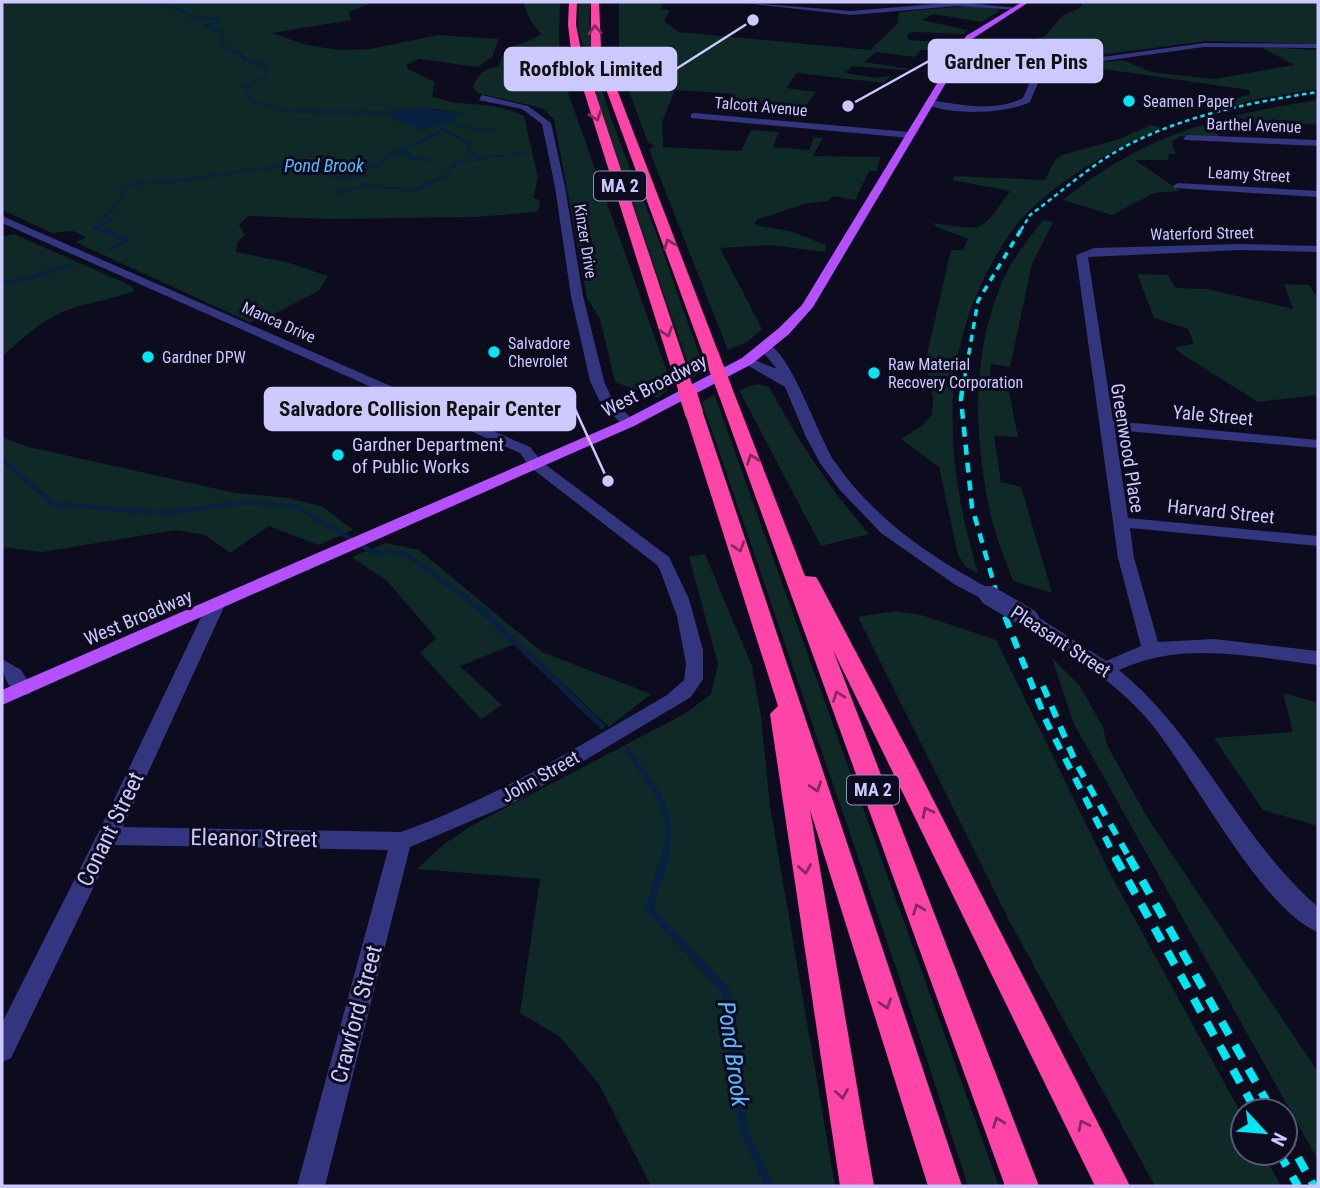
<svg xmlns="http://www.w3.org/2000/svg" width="1320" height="1188" font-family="'Roboto Condensed',sans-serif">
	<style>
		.green { fill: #0e2926; fill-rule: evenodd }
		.water { fill: #092040 }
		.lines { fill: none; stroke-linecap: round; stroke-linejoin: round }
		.stream-far4 { stroke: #092040; stroke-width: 2.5 }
		.stream-far3 { stroke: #092040; stroke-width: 3.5 }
		.stream-far2 { stroke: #092040; stroke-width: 4.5 }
		.stream-far1 { stroke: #092040; stroke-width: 6 }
		.stream { stroke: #092040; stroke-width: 8 }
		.minor { fill: #34357f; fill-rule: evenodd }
		.major { fill: #b550ff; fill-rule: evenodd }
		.highway { fill: #ff44a7; fill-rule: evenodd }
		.rail-far4 { stroke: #00e7f4; stroke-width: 2.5; stroke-dasharray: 4.5 3.5; stroke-linecap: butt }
		.rail-far3 { stroke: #00e7f4; stroke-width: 3.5; stroke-dasharray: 7 6; stroke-linecap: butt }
		.rail-far2 { stroke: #00e7f4; stroke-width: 4.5; stroke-dasharray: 10 8; stroke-linecap: butt }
		.rail-far1 { stroke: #00e7f4; stroke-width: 6; stroke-dasharray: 12 10; stroke-linecap: butt }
		.rail { stroke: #00e7f4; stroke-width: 8; stroke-dasharray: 15 12; stroke-linecap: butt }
		.minor-bridge-far1 { stroke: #34357f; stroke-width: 16 }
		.minor-bridge { stroke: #34357f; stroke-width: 20 }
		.highway-bridge-far1 { stroke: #ff44a7; stroke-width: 15 }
		.highway-bridge { stroke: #ff44a7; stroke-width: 18 }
		.oneway { stroke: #862862 }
		.poi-dot { fill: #00e7f4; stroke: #0d0b1e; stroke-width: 2.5 }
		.labels { text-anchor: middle; stroke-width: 6; stroke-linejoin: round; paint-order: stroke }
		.far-poi-label { font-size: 16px; fill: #ccc9ff; stroke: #0d0b1e; text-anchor: start }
		.far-street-label { font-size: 16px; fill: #ccc9ff; stroke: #0d0b1e }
		.far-water-label { font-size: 18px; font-style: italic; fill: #57b9ff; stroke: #0d0b1e }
		.shield { fill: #0d0b1e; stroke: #9390bc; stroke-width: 2 }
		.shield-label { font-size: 18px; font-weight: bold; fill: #ccc9ff }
		.street-label { font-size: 19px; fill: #ccc9ff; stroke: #0d0b1e }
		.poi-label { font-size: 19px; fill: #ccc9ff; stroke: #0d0b1e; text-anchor: start }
		.near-street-label { font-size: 23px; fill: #ccc9ff; stroke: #0d0b1e }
		.near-water-label { font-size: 24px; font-style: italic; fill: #57b9ff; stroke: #0d0b1e }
		.leader { fill: none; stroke: #ccc9ff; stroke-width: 2.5 }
		.callout-dot { fill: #ccc9ff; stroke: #0d0b1e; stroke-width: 2.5 }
		.callout { fill: #ccc9ff; stroke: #ccc9ff; stroke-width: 2.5 }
		.callout-label { font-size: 21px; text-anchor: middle; font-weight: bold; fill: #111 }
	</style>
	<rect width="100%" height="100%" fill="#0d0b1e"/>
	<g class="green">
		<path d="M2,2H374L349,12L351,20L272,33L307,45L340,50L370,49L438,35L499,39L492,57L478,67L419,59L406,65L408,69L435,82L432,96C462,109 491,99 524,116L538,178L533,198L539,200L540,207L536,212L476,217L331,219L248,216L239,225L245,235L237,243L236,252L290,263L328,276L319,291L260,321L249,322L75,242L86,238L74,231L52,233L2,210ZM431,109L463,113H464L423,130L412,125Z"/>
		<path d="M523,2H560L559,41L566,87L672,386L658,398L615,382L600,319L587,298L554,119L542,108L477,93L473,87C477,75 486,66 499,67C501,44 529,44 541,34L530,20Z"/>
		<path d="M579,2H591C579,57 633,172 654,227C671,274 687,321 704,368L693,378L597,100L578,28Z"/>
		<path d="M619,2H664L661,9L670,10L664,21L679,32L870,50L898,23L899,12L976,5L1001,10L981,22L933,14L922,20L968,30L964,34L912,32L907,35L909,40L955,43L951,50H921L915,57L876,52L864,62L929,72L852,66L845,73L878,78L890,76L884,83L797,73L786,88L816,92L805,107C781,103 760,105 736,102L735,94L675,90L662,122L663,147L741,151L751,130L779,132L773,147L809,150L814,137L823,138L813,156L880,157L877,171H869L855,200L834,196L827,201L804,204L756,220L755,224L759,226L790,231L826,245L825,252L771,245L720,248L762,329L747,342L728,350L649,150L654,146L648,142L619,65Z"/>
		<polygon points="1083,2 1318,2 1318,44 1208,41 1059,60 991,56 1001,45 1010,46 1045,36 1063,15 1080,8"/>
		<polygon points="1260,47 1318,50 1318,89 1251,100 1233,107 1223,102 1251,94 1249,90 1076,65 1122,60 1152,72 1213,79 1295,65"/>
		<path d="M1318,100V125L1271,119L1276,128H1250L1242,118L1203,126L1222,137L1181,136L1171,142L1176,154H1169L1168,160H1135L1180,191L1154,193L1112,215L1063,200C1143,135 1218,115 1318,100Z"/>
		<path d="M1151,125L1162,128C1110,150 1064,176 1024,216C1011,230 1000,249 991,265C937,361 947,471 978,573L966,567L958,555L939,467L901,439L923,425L932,415L933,398L925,363L951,250H963L968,239L937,227L933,223C985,230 979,235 1010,191L952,180L954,176L1045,180L1055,160L1062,155L1119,139Z"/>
		<path d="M1043,220L1053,222L1032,264L1010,367L991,364L989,385L1008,387L1018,437L994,436L1001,482L1021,487L1052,593L1013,581C1006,561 997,541 992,520C974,443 970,357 1002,282C1012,259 1028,240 1043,220Z"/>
		<path d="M14,234L132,286L134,291C113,299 91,302 70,309C44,318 21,339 2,357V237Z"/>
		<polygon points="1137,274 1168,275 1176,288 1207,289 1293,309 1284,284 1309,285 1318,299 1318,395 1258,402 1182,354 1175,347 1194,344 1188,329 1154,318"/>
		<path d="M757,384L769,387C798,440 829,488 869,534L821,546L739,390Z"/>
		<polygon points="715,394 717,402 999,1186 968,1186 919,1035 702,402"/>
		<polygon points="2,437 29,447 235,493 289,498 323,507 353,530 319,545 269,526 230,553 205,535 176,530 42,552 2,547"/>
		<polygon points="386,543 419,550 542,652 651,694 609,727 519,642 460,666 502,705 481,719 420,653 436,638 387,581 352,557"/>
		<polygon points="705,554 752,666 761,717 770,806 835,1186 651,1186 599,1084 560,1037 520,1013 540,879 417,869 444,844 473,825 686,713 711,694 718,664 689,557"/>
		<polygon points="895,611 921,615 996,640 1112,877 1243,1117 1243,1153 1263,1153 1281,1186 1155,1186 1012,926 858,617"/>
		<polygon points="1052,658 1080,686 1103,727 1107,745 1147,817 1318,1072 1318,1160 1074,724"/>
		<polygon points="1283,693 1318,703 1318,826 1263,810 1214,738 1293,732"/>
	</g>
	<polygon class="water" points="413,108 465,113 423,130 399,122 389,115 390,111"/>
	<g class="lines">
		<g class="stream-far4">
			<polyline points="157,2 186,12 189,16 217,19 218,22 205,25 221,32 224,50 240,53 245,60 266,65 266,76 244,88 253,101 289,111 394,113"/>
			<polyline points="440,120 479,130 494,129"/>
			<polyline points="405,150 404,152 410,154 409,158 428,159 431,162"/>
			<path d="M480,158C496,154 509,157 525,153"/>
			<polyline points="339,172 360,170"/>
			<polyline points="332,178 367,175 360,171 366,168"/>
			<polyline points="337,192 370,186 414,190 445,177 458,161 481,159 468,151 470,144 442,129"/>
			<polyline points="102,230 92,228 112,220 106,216 118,203 125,187 149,181 179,181 303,162 345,169 353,166 370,167 382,163 387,156 434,136 442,129 440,126 430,125"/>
		</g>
		<g class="stream-far3">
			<polyline points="94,228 114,233 115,237 126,238 126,241 108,249"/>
			<polyline points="2,283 27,279 73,264"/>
		</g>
		<polyline class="stream-far2" points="2,460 54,504 163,513 249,502 297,507 371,551 406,554 466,598"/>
		<g class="stream-far1">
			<polyline points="463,596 483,611 602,726"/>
			<path d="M627,751C653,787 679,811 664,859"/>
		</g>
		<polyline class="stream" points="665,857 649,909 726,991 743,1129 769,1186"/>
		<g class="minor">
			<polygon points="736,2 851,11 957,2 1019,8 1016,10 957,6 851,15"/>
			<path d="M1204,43L1318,44V48L1204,47L1067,66L1041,76L1030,102C1006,114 947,116 924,103L928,100C960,104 993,113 1023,98L1034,72L1066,62Z"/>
			<polygon points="482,95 528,106 551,123 565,187 583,296 604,381 612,399 636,423 634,426 624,426 601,404 590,381 571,296 555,187 542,124 522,109 479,100"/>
			<polygon points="694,113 910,132 915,135 910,138 691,118 691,114"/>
			<polygon points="1188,135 1318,140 1318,146 1185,140 1183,138"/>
			<polygon points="1178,183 1318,191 1318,197 1174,188 1173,186"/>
			<path d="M2,216L530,447L542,462L669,557L689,599L703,650V679L691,697L515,802L410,847L325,1186H297L388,850L114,845L11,1058L2,1062V1023L99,831L206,607L215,601L224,607L123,827L401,832C496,798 581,745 667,695L684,680L686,664L677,616L660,570L657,565L530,467L520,453L2,223Z"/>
			<path d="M1241,244L1318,246V252L1241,250L1088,257L1113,421L1318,440V448L1115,430L1128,518L1318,536V546L1130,528L1134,558L1158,642L1214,639L1318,651V665C1251,657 1183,640 1119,670C1201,737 1239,839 1318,907V932C1262,911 1191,771 1149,721C1114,680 1067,652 1023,623L1020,619L1023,615H1035L1106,661L1141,646L1118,558L1076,255L1094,248Z"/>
			<path d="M766,343C791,351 818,437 835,462C874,519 932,558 992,590L995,594L992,598H980L954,584L881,533L840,490L820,463L806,437L785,387L740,361L747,357L777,369L759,347Z"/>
			<path d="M2,659L21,670L33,689L30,694C11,700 1,674 2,659Z"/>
		</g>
		<polygon class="major" points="1022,2 1029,2 972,39 813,307 789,334 752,364 634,426 2,705 2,690 624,420 742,358 779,328 802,305 966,36"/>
		<g class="highway">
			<polygon points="569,2 577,2 576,25 581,50 687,368 685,371 673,371 671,368 571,50 568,25"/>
			<polygon points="591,2 599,2 601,48 719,354 717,357 711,359 703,354 591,48"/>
			<polygon points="726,388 734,393 805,576 816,577 819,582 914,762 1130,1186 1095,1186 833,650 1039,1186 1005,1186 718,393"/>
			<polygon points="694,408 703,413 962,1186 928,1186 810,810 874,1186 840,1186 770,714 778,706 685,413"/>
		</g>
		<path class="rail-far4" d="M1021,230L1030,215C1060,193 1093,163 1126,146C1185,115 1253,102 1318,92"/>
		<polyline class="rail-far3" points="962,393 978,301 1022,228"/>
		<polyline class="rail-far2" points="962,391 961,400 972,507 998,598"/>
		<g class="rail-far1">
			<polyline points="997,596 1047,723 1116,859"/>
			<polyline points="1043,686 1075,761 1130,859"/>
		</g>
		<g class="rail">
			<polyline points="1115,857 1256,1111"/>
			<polyline points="1129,857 1272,1111"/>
			<polyline points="1285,1134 1314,1186"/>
			<polyline points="1279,1153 1298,1186"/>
		</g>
		<polyline class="minor-bridge-far1" points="986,594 993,598"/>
		<polyline class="minor-bridge" points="990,596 1029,619"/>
		<g class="highway-bridge-far1">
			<polyline points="711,354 726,393"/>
			<polyline points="679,368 687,393"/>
		</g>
		<polyline class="highway-bridge" points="687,391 694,413"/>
	</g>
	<defs><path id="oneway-chevron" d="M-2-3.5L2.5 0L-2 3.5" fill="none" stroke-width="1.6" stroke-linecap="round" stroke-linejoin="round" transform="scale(1.75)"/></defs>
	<g class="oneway">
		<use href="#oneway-chevron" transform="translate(595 30) rotate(-94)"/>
		<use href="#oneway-chevron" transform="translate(596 116) rotate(72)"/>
		<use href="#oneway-chevron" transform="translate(669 244) rotate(-111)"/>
		<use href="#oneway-chevron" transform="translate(667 332) rotate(72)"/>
		<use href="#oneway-chevron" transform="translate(752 459) rotate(-110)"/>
		<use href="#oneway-chevron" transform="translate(739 547) rotate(72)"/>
		<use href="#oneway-chevron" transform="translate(838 696) rotate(-110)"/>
		<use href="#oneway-chevron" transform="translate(816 787) rotate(72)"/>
		<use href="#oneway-chevron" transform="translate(927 812) rotate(-117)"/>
		<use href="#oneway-chevron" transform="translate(805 869) rotate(81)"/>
		<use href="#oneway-chevron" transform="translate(918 909) rotate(-111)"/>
		<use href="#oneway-chevron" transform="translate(886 1004) rotate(72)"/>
		<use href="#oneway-chevron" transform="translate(842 1094) rotate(81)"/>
		<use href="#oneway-chevron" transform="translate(998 1122) rotate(-111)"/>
		<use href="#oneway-chevron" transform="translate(1083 1125) rotate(-116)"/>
	</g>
	<g class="poi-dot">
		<circle cx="1129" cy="101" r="7"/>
		<circle cx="494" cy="352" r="7"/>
		<circle cx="148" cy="357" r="7"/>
		<circle cx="874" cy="373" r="7"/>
		<circle cx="338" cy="455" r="7"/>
	</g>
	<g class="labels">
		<g class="far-poi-label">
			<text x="1143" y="107">Seamen Paper</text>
			<text x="508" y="349">Salvadore<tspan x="508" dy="18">Chevrolet</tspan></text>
			<text x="162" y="363">Gardner DPW</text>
			<text x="888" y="370">Raw Material<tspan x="888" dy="18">Recovery Corporation</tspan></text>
		</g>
		<g class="far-street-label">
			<text transform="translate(761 106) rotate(5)" y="6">Talcott Avenue</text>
			<text transform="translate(1254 125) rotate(2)" y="6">Barthel Avenue</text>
			<text transform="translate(1249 174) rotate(3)" y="6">Leamy Street</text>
			<text transform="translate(1202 233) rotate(-1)" y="6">Waterford Street</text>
			<text transform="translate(586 241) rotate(81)" y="6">Kinzer Drive</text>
			<text transform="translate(279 322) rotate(24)" y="6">Manca Drive</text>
		</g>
		<g class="far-water-label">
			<text x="324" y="172">Pond Brook</text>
		</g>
		<g class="shield">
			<rect x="594" y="171.5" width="52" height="29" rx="5"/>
			<rect x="847" y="775.5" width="52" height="29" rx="5"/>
		</g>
		<g class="shield-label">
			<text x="620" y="192">MA 2</text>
			<text x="873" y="796">MA 2</text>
		</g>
		<g class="street-label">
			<text transform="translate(654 385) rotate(-27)" y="7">West Broadway</text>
			<text transform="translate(1213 415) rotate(5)" y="7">Yale Street</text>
			<text transform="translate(1128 448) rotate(81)" y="7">Greenwood Place</text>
			<text transform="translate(1221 511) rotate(6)" y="7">Harvard Street</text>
			<text transform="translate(138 617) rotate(-23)" y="7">West Broadway</text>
			<text transform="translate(1061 641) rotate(33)" y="7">Pleasant Street</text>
			<text transform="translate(540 776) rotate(-29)" y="7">John Street</text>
		</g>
		<g class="poi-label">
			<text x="352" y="451">Gardner Department<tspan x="352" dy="22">of Public Works</tspan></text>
		</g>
		<g class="near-street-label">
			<text transform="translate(110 829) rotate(-64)" y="8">Conant Street</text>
			<text transform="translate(254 838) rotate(1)" y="8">Eleanor Street</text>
			<text transform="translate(356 1014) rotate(-75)" y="8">Crawford Street</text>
		</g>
		<g class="near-water-label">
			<text transform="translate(733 1054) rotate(82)" y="8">Pond Brook</text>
		</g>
	</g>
	<path class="leader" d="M848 106L929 61M753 20L676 69M608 481L575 409"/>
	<g class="callout-dot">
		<circle cx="848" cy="106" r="7"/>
		<circle cx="753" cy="20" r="7"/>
		<circle cx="608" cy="481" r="7"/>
	</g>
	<g class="callout">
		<rect x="929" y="40" width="173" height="42" rx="7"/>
		<rect x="505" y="48" width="171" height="42" rx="7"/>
		<rect x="265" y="388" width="310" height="42" rx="7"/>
	</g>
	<g class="callout-label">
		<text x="1016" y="69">Gardner Ten Pins</text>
		<text x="591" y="76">Roofblok Limited</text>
		<text x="420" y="416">Salvadore Collision Repair Center</text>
	</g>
	<rect width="1320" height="1188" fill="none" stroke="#ccc9ff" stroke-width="7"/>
	<g transform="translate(1264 1132) rotate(116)"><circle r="33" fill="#0d0b1e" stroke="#595778" stroke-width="2"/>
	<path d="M0-5L12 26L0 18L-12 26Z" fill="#00e7f4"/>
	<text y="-10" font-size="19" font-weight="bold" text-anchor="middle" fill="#ccc9ff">N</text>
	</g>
</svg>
